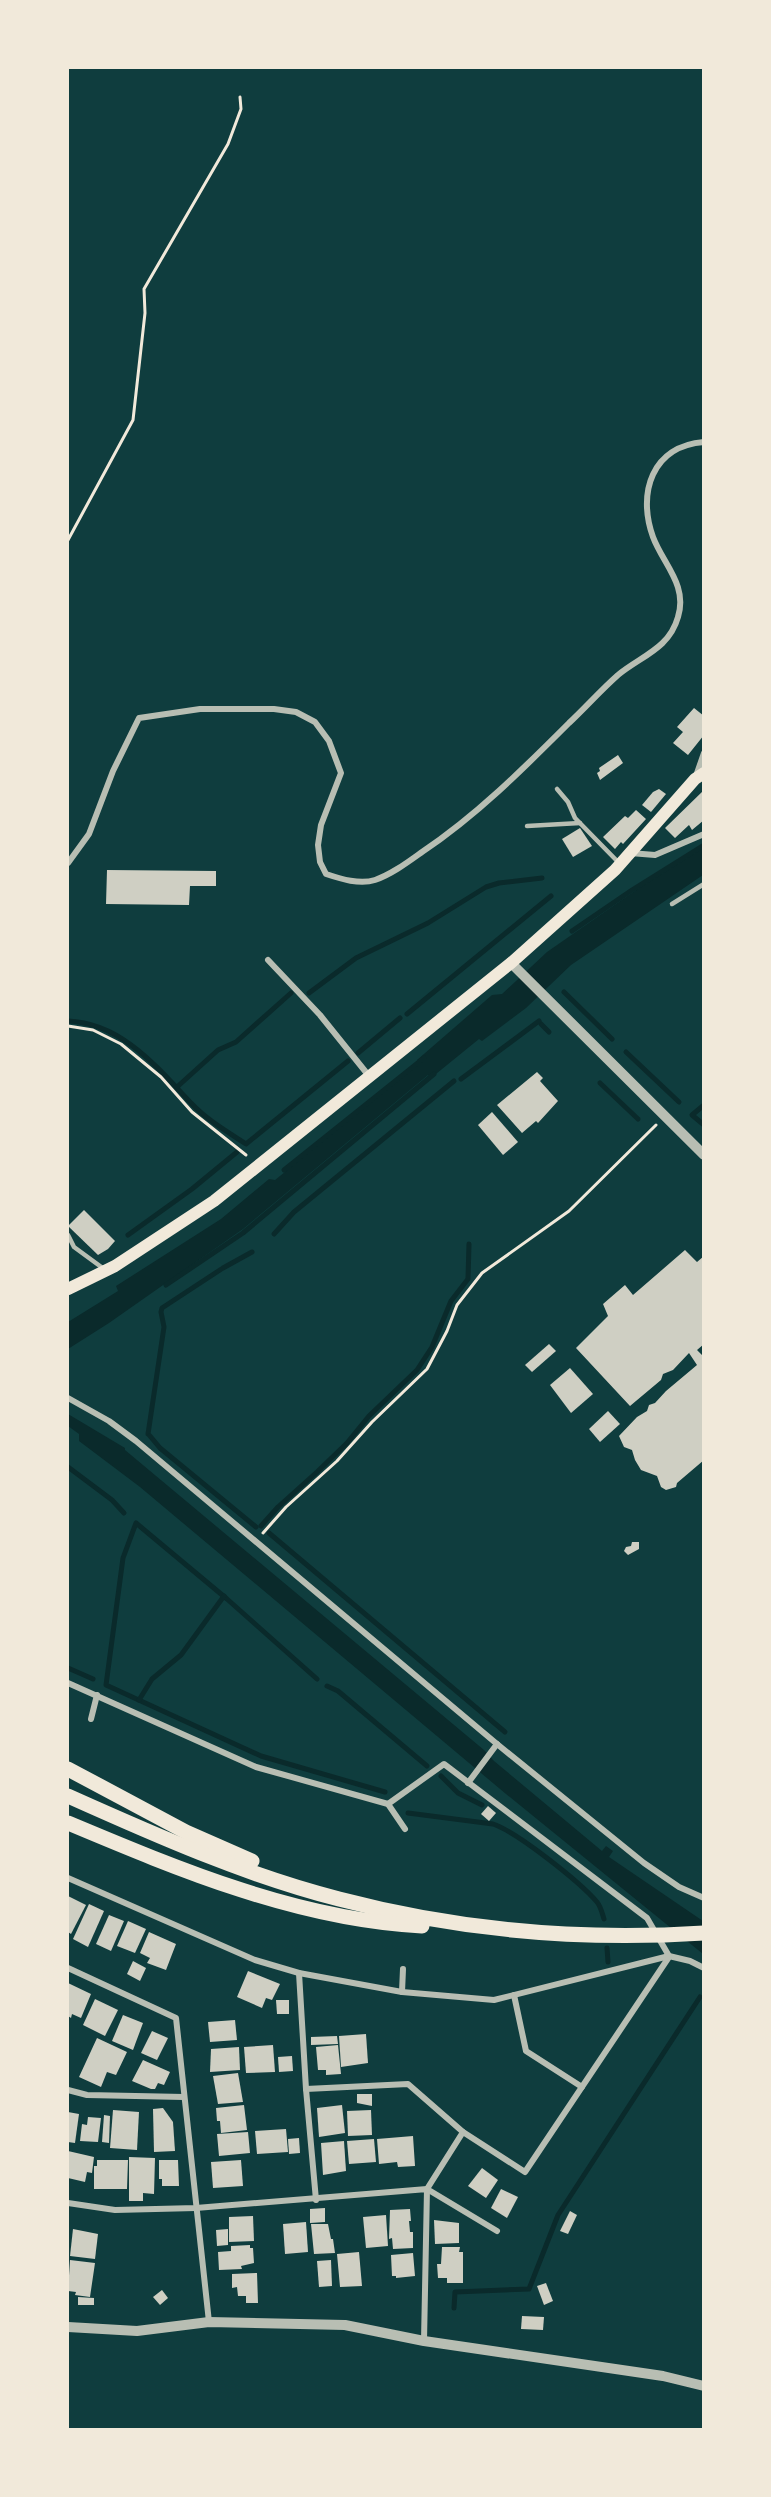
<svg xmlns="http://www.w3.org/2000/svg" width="771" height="2497" font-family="'DM Sans',sans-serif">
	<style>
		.water { fill: #0a2a2b }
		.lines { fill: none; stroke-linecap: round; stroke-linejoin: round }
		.stream { stroke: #0a2a2b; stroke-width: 5 }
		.building { fill: #cfcfc3 }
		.path { stroke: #f1e9da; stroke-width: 3 }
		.service { stroke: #b8beb3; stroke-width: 4.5 }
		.minor { stroke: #b8beb3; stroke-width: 6 }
		.tertiary { stroke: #b8beb3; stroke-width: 10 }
		.secondary { stroke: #f1e9da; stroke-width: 12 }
		.trunk { stroke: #f1e9da; stroke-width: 15 }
	</style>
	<rect width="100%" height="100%" fill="#0f3d3e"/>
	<g class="water">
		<polygon points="703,848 703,875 571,965 526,1008 482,1041 479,1039 431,1078 428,1075 243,1229 109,1323 68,1349 68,1322 118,1291 116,1286 221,1219 269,1179 275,1180 419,1064 417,1060 492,995 502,994 547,952 639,888"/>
		<polygon points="68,1414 125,1448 125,1450 484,1750 494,1761 602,1851 606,1846 613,1851 609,1857 703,1921 703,1954 506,1794 140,1487 79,1441 79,1434 68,1426"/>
	</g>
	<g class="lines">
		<g class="stream">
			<polyline points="572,931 632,890 704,845"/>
			<polyline points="564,992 612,1039"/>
			<polyline points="309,993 356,958 428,923 486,887 499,883 542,878"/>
			<polyline points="407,1014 551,896"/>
			<path d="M68,1021C121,1023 156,1066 191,1103C207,1120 226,1131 246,1144L348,1061"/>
			<polyline points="541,1024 549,1032"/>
			<polyline points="626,1052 679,1102"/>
			<polyline points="358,1053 400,1018"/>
			<polyline points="461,1079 539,1021"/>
			<polyline points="600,1083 638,1119"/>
			<polyline points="177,1087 218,1050 236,1042 291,993"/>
			<polyline points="704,1105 692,1115 704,1125"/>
			<polyline points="284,1170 424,1058"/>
			<polyline points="274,1234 294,1212 454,1081"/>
			<polyline points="128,1235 192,1189 237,1152"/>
			<polyline points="166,1285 243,1233 434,1074"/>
			<polyline points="148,1434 164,1327 161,1312 162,1308 223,1268 252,1252"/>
			<polyline points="150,1436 160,1448 256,1527"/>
			<polyline points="68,1467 112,1500 124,1513"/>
			<polyline points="261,1526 278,1507 317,1472 347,1443 369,1416 417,1370 432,1347 451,1301 468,1279 469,1244"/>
			<polyline points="269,1533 505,1732"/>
			<polyline points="68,1668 93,1679"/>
			<polyline points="317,1679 227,1599 136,1523 123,1558 106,1685 261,1756 385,1792"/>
			<polyline points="327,1686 338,1691 427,1766"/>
			<polyline points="139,1700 152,1679 181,1655 224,1596"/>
			<polyline points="441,1776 458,1793 482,1805"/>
			<path d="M408,1813L493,1824C517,1832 580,1882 597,1902C601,1907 602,1913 604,1919"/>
			<polyline points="607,1948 608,1962"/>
			<polyline points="454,2308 455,2292 529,2289 558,2215 700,1997"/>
		</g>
	</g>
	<g class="building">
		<polygon points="694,708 704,716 704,735 688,755 673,743 683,732 677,727"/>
		<polygon points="618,755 623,763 600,780 597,773 600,771 599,768"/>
		<polygon points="659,789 666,794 651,812 642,805 653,792"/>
		<polygon points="704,790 704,820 692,830 689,825 675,838 665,828"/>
		<polygon points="636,810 646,819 623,844 621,842 615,849 603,837 625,816 628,818"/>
		<polygon points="580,828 592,846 573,857 562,839"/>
		<polygon points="107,870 216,871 216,886 190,886 189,905 106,904"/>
		<polygon points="537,1072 543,1078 540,1081 558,1101 538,1123 536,1121 522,1133 497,1105"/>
		<polygon points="492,1112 518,1142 503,1155 478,1125"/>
		<polygon points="84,1210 115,1241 108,1249 98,1255 68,1226"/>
		<polygon points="685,1250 697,1262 704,1256 704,1344 697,1350 704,1357 704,1460 677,1483 676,1487 666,1490 661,1487 657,1476 641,1470 635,1460 632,1450 624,1447 619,1436 637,1417 647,1411 649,1405 655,1403 666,1391 697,1365 689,1353 673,1370 663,1374 661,1380 630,1406 576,1348 608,1316 603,1304 625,1285 633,1295"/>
		<polygon points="549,1344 556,1351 532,1372 525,1365"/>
		<polygon points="570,1368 593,1394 571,1413 550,1385"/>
		<polygon points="608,1411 620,1424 600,1442 589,1429"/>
		<polygon points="632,1542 639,1542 639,1549 628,1555 624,1551 626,1547 631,1546"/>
		<polygon points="488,1806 496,1813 489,1821 481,1814"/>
		<polygon points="68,1896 86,1905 71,1934 68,1932"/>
		<polygon points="89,1904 104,1911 88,1947 73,1939"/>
		<polygon points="109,1915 124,1921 111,1951 96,1944"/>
		<polygon points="128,1921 146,1929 135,1953 117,1946"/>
		<polygon points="149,1932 176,1944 166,1970 147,1963 150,1958 140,1953"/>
		<polygon points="133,1961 146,1968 140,1981 127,1974"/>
		<polygon points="248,1971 280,1984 272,2000 266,1998 262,2008 237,1997"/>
		<polygon points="68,1983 91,1994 81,2018 72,2014 71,2018 68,2016"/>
		<polygon points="95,1999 118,2010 105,2036 83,2025"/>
		<polygon points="276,2000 289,2000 289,2014 277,2014"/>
		<polygon points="123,2015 143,2023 133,2050 112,2041"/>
		<polygon points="235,2020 237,2040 210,2042 208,2022"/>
		<polygon points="152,2031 168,2038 157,2060 141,2053"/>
		<polygon points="366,2034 368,2063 341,2067 339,2036"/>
		<polygon points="337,2036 338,2044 311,2045 311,2037"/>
		<polygon points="97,2038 127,2052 116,2075 107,2072 101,2087 79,2077"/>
		<polygon points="273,2045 275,2072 246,2073 244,2047"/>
		<polygon points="338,2045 341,2074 326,2075 326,2070 318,2070 316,2047"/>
		<polygon points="239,2047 240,2070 210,2072 211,2049"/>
		<polygon points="292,2056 293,2071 279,2072 278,2057"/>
		<polygon points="143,2060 170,2072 164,2085 158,2083 155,2089 151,2089 132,2081"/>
		<polygon points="238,2073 243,2102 218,2104 213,2076"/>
		<polygon points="357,2094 372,2094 372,2106 357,2103"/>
		<polygon points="244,2105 247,2130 221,2133 220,2121 217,2121 216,2108"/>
		<polygon points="342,2105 345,2133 319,2137 317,2108"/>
		<polygon points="163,2108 173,2122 175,2151 154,2152 153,2109"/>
		<polygon points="113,2110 139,2112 137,2150 110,2148"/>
		<polygon points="371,2110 372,2135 348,2136 347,2111"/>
		<polygon points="68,2112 79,2114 75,2143 68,2142"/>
		<polygon points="104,2115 110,2116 109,2143 102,2142"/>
		<polygon points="88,2117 101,2118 98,2142 80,2141 82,2124 87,2125"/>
		<polygon points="286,2129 288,2152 257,2154 255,2131"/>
		<polygon points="248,2132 250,2153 219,2156 217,2134"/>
		<polygon points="413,2136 415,2166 398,2167 397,2162 379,2164 377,2139"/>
		<polygon points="299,2138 300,2153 289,2154 288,2139"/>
		<polygon points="374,2139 376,2162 349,2164 347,2141"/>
		<polygon points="344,2141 346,2171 323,2175 321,2143"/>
		<polygon points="68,2151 94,2157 92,2173 87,2172 85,2182 68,2178"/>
		<polygon points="129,2157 155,2158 154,2194 143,2193 143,2201 129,2201"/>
		<polygon points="97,2160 128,2160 127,2189 94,2189 94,2166 97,2166"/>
		<polygon points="159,2160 178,2160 179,2186 162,2186 162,2179 159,2179"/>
		<polygon points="241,2160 243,2186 213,2188 211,2162"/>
		<polygon points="482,2168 498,2180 486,2198 468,2186"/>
		<polygon points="501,2189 518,2197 507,2218 491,2208"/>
		<polygon points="325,2208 325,2222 310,2223 310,2209"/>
		<polygon points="410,2209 411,2221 409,2221 410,2232 413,2232 413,2248 393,2249 392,2238 389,2239 390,2210"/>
		<polygon points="570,2211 577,2215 568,2234 560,2231"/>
		<polygon points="386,2215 388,2246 366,2248 363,2217"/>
		<polygon points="253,2216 254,2241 229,2242 229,2217"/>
		<polygon points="434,2220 459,2223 459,2243 435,2244"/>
		<polygon points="306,2222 308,2252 285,2254 283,2224"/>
		<polygon points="311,2224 328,2224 331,2239 333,2239 335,2253 314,2254"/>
		<polygon points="73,2229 98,2234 95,2259 70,2256"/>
		<polygon points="228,2229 228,2245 217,2246 216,2230"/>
		<polygon points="250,2245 250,2248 253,2248 254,2263 241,2266 242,2269 219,2270 218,2252 231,2251 231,2246"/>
		<polygon points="442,2247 460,2247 459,2252 463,2252 463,2283 447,2283 447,2278 438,2278 437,2264 441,2264"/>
		<polygon points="359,2252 362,2286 340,2287 337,2254"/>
		<polygon points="413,2253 415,2276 396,2278 396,2276 392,2276 391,2255"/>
		<polygon points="70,2260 95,2263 90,2297 75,2295 76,2292 68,2291"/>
		<polygon points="331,2260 332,2286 319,2287 317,2261"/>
		<polygon points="257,2273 258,2303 246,2303 246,2296 238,2296 237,2287 232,2288 232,2274"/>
		<polygon points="546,2283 553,2301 544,2305 537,2286"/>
		<polygon points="162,2290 168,2298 160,2305 153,2297"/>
		<polygon points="78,2297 94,2298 94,2305 78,2305"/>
		<polygon points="522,2316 544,2317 543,2330 521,2329"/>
	</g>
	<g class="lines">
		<g class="path">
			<polyline points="68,540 133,420 145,313 144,289 228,144 241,109 240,97"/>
			<polyline points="68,1026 93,1030 121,1044 161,1077 192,1112 246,1155"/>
			<polyline points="263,1533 286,1507 337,1461 372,1422 427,1369 447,1331 457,1305 482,1273 569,1211 656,1125"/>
		</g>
		<g class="service">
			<polyline points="557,789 568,802 575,818 620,864"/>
			<polyline points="527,826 580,823"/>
			<polyline points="672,904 704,884"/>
			<polyline points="68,1235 74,1247 104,1269"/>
		</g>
		<g class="minor">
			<polyline points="696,776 704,753"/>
			<polyline points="630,853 655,855 704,834"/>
			<path d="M68,863L89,834L113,771L139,718L200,709H274L296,712L315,722L329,741L341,773L321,825L318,845L320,862L326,874C341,879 360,885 375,880C392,874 408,862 422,852C476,816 523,769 569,723C585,708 601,690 618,675C641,656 669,649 678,617C688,585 663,564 653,537C637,493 652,446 704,442"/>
			<polyline points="268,960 320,1015 369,1076"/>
			<polyline points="68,1398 109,1421 136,1441 497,1744 644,1863 679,1887 704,1898"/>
			<polyline points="68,1683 256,1767 388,1804 405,1829"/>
			<polyline points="91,1719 97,1695"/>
			<polyline points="468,1783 497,1744"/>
			<polyline points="388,1804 444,1764 647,1918 669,1956"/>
			<polyline points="68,1878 255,1960 299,1973 402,1992 494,2000 669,1956 690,1961 704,1968"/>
			<polyline points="68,1968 176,2018 209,2322"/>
			<polyline points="299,1973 306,2089 316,2200"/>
			<polyline points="402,1992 403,1969"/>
			<polyline points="514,1995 526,2051 582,2087"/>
			<polyline points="306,2089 408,2084 463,2132 427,2189 497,2231"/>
			<polyline points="68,2090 87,2095 184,2097"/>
			<polyline points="463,2132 525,2172 669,1957"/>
			<polyline points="68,2203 115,2210 196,2208 427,2189 424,2341"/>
		</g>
		<g class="tertiary">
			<polyline points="511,963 704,1155"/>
			<polyline points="68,2327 137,2331 209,2322 345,2325 424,2341 663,2376 704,2386"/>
		</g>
		<polyline class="secondary" points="68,1289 115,1266 214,1201 511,963 615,870 695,779 704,773"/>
		<g class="trunk">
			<polyline points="68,1769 186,1832 252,1861"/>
			<path d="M68,1796C155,1835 245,1875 339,1899C457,1930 581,1941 704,1933"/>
			<path d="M68,1823C180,1870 299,1920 422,1926"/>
		</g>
	</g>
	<rect width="771" height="2497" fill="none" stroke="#f1e9da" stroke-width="138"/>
</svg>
